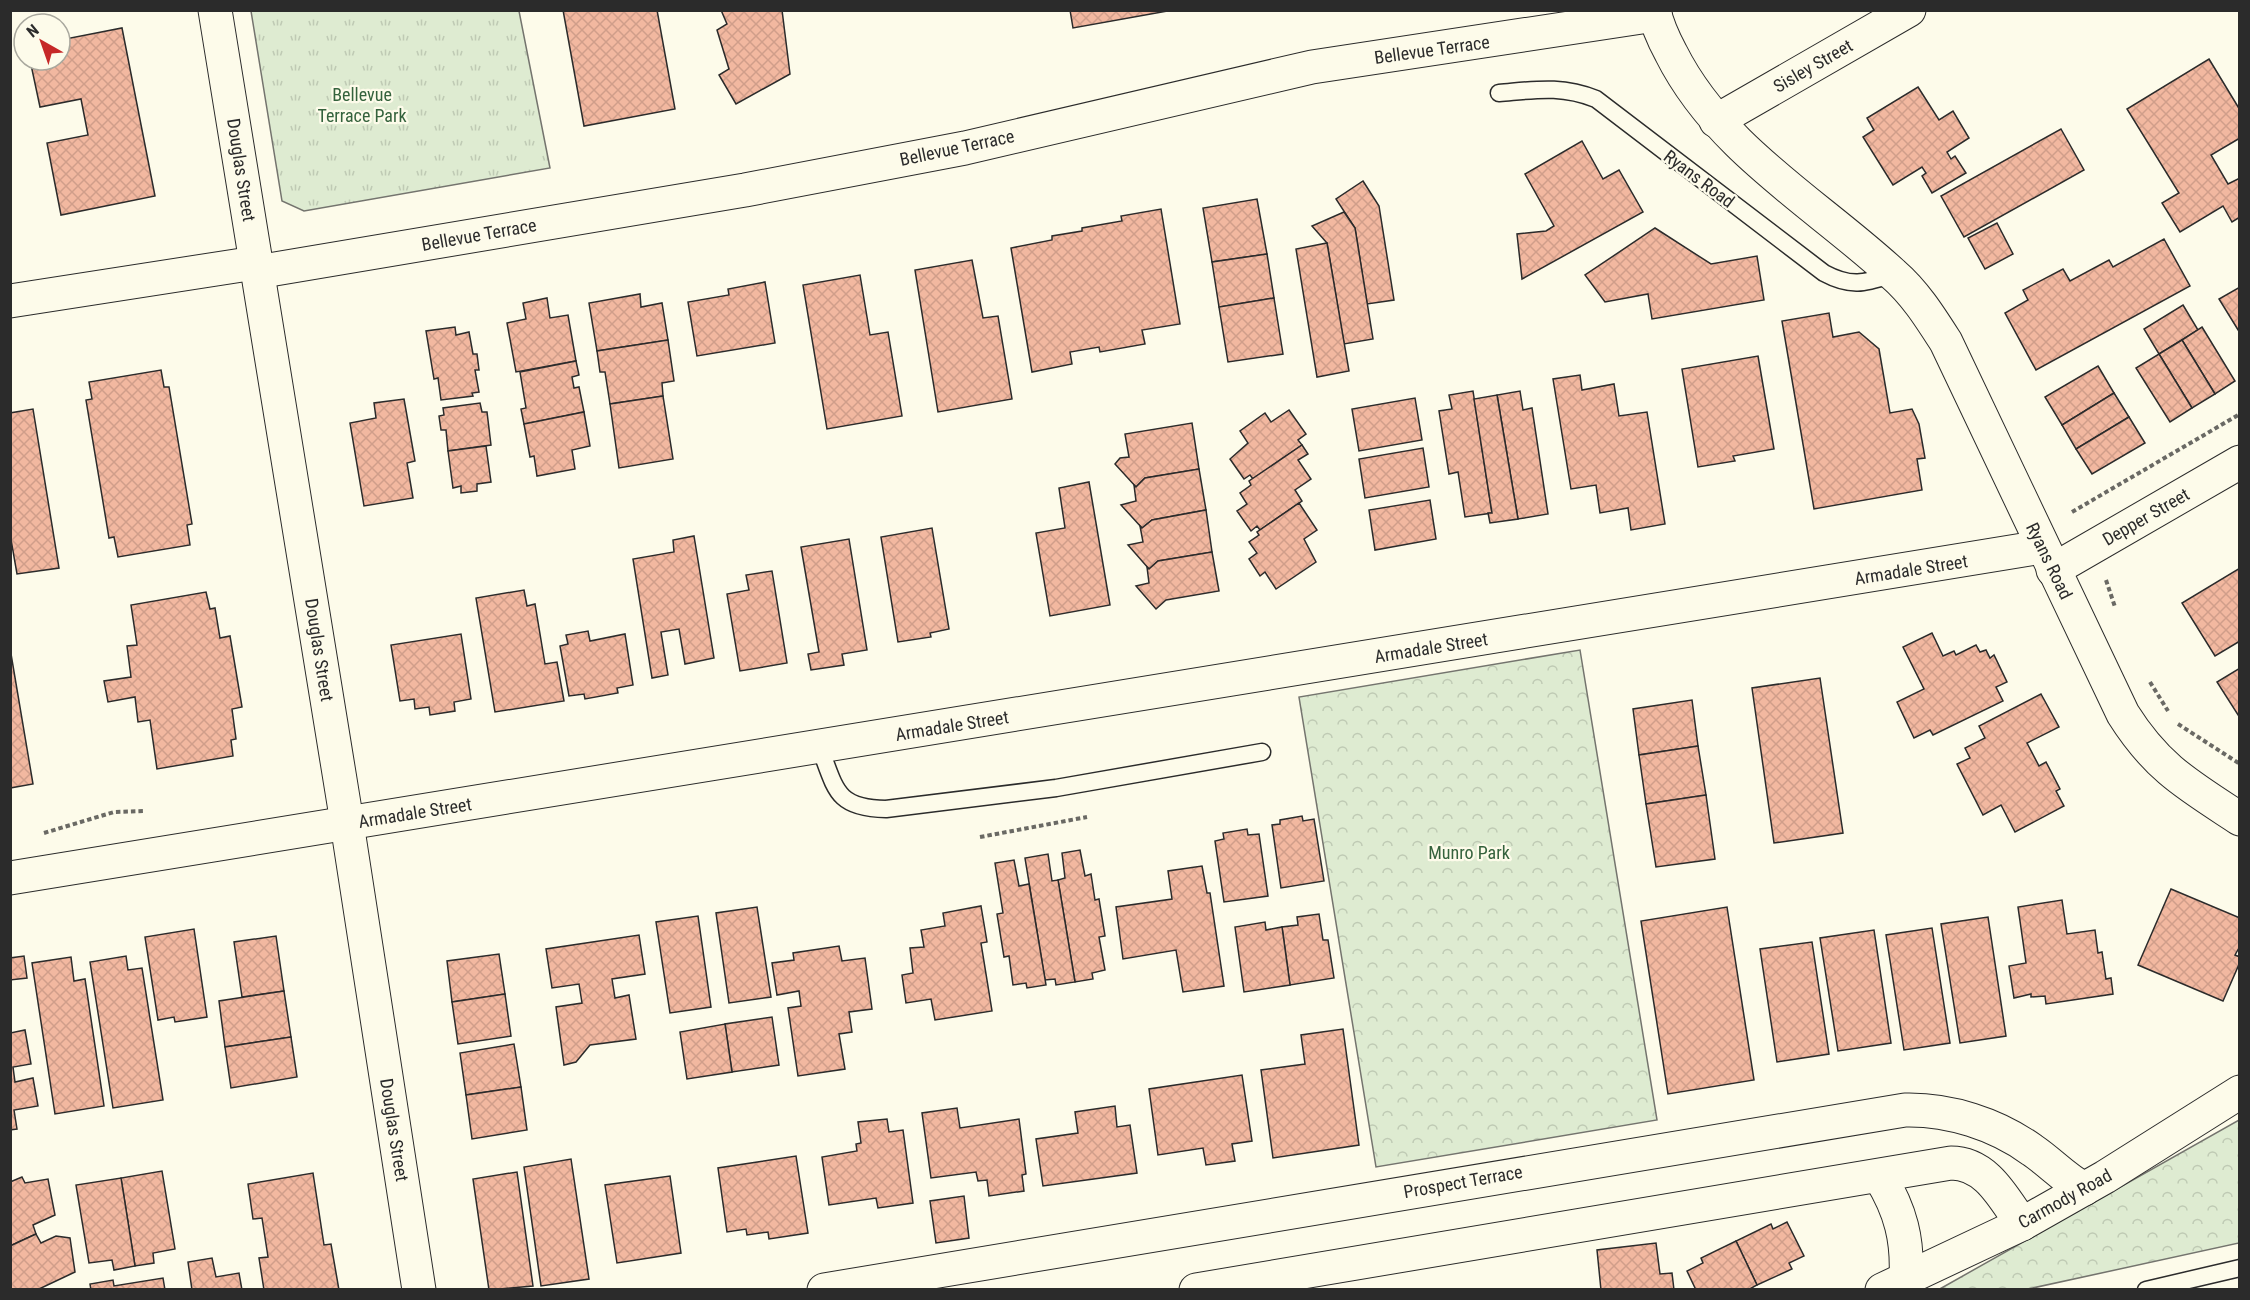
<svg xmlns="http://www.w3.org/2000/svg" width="2250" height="1300" font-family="'Roboto Condensed',sans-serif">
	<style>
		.forest { fill: url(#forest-crowns); stroke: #74746e; stroke-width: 1.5 }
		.park { fill: url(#park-tufts); stroke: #74746e; stroke-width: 1.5 }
		.building { fill: url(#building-cross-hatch); stroke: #2b2b2b; stroke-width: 1.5 }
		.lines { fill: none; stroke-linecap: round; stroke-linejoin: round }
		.lane-casing { stroke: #2b2b2b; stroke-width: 19 }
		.street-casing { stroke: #2b2b2b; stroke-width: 35 }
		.secondary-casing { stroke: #2b2b2b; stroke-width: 35 }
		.path { stroke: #6a6964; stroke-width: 4; stroke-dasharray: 4.5 3; stroke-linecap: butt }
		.lane { stroke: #fdfbea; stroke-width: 16 }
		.street { stroke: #fdfbea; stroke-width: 33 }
		.secondary { stroke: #fdfbea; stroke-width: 33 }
		.labels { text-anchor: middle; stroke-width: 4.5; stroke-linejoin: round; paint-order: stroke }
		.street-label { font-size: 18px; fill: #2b2b2b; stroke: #fdfbea }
		.park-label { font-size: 18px; fill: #34623c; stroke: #fdfbea }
	</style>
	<defs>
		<pattern id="forest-crowns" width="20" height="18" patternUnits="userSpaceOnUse" patternTransform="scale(1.5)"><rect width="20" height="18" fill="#deebd1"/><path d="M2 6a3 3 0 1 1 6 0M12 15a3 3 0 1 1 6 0" fill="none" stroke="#bfcab4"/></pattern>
		<pattern id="park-tufts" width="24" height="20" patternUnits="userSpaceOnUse" patternTransform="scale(1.5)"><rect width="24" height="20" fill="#deebd1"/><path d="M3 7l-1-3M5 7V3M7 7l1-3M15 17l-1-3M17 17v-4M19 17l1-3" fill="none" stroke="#bfcab4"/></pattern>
		<pattern id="building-cross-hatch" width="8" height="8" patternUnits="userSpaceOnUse" patternTransform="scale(1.5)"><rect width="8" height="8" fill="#f2b8a0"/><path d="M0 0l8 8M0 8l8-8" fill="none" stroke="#d09e8a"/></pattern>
	</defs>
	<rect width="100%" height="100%" fill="#fdfbea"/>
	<g class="forest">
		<polygon points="1580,650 1657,1120 1376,1167 1299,697"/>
		<polygon points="2239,1120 2239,1243 2028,1289 1938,1290"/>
	</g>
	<polygon class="park" points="251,11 519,11 550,168 304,211 282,201"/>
	<g class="building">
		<polygon points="563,10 657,10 675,109 584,126"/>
		<polygon points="721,10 782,10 790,74 736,104 719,75 729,69 717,30 727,24"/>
		<polygon points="1070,10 1173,10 1073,28"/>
		<polygon points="122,28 155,196 61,215 47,143 88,135 81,99 40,107 30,60 60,60 60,40"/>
		<polygon points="2209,59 2240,110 2240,138 2211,155 2228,184 2240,178 2240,217 2232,222 2223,206 2180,232 2162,203 2179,193 2127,109"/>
		<polygon points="1918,87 1939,120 1953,111 1969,138 1947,152 1951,159 1955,156 1966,173 1932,193 1922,176 1926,173 1922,167 1893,185 1863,137 1874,130 1867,118"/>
		<polygon points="2061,129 2084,170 1964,237 1941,196"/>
		<polygon points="1582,141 1603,179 1619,170 1643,212 1522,279 1517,234 1546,231 1554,226 1525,174"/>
		<polygon points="1363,181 1379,206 1394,300 1367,304 1355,228 1336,199"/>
		<polygon points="1257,199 1267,254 1212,262 1203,208"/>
		<polygon points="1161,209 1180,324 1142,330 1145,344 1100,352 1099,347 1070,352 1072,364 1032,372 1011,248 1052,240 1052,236 1082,231 1082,228 1122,221 1121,216"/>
		<polygon points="1344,212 1355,228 1373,339 1344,344 1327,243 1312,226"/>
		<polygon points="1997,223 2013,254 1985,269 1968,238"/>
		<polygon points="1655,228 1711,264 1757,256 1764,300 1652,319 1648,294 1605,302 1585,275"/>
		<polygon points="2164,239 2190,286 2036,370 2005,313 2028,300 2023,290 2063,269 2070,281 2109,260 2113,267"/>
		<polygon points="1327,243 1349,371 1317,377 1296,249"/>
		<polygon points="1267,254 1274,298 1219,307 1212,262"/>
		<polygon points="972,260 983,318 998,316 1012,399 938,412 915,270"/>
		<polygon points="860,275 870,335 888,332 902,416 827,429 803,285"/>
		<polygon points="765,282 775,343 697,356 688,302 729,295 728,289"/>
		<polygon points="2240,287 2240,333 2219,299"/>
		<polygon points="640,294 641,307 662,303 668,340 597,351 589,303"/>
		<polygon points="547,298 550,318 568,315 576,361 516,372 507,323 526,319 523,303"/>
		<polygon points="1274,298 1283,354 1228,362 1219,307"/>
		<polygon points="2183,305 2198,330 2159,354 2144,329"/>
		<polygon points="1829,313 1833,337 1859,332 1879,349 1890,413 1912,409 1919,424 1925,458 1917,459 1922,490 1814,509 1782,321"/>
		<polygon points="455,327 456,335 469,332 473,354 477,354 479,370 475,370 479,392 472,393 473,396 441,400 438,378 434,379 426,331"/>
		<polygon points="2202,327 2235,381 2215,394 2182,340"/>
		<polygon points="668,340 674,381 662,383 663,396 610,404 605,372 600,372 597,351"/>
		<polygon points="2182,340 2215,394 2192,408 2159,354"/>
		<polygon points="2159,354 2192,408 2170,422 2136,368"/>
		<polygon points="1758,356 1774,449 1733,456 1735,461 1698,467 1682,369"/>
		<polygon points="576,361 579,375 572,377 574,388 579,387 584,412 524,424 521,409 526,408 520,372"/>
		<polygon points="2098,366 2114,393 2062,425 2045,397"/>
		<polygon points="161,370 164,387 169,387 192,524 187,525 190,545 118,557 114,537 109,538 86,400 92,399 89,382"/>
		<polygon points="1580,375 1582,390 1614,384 1619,416 1647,412 1665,524 1631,530 1628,508 1600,513 1596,485 1571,489 1553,379"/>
		<polygon points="1473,391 1492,513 1465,517 1458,472 1449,474 1439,411 1452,409 1449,395"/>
		<polygon points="1520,391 1523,410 1532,408 1548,514 1518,519 1497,395"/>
		<polygon points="2114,393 2129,417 2076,449 2062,425"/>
		<polygon points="1497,395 1518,519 1490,523 1488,513 1492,513 1474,399"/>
		<polygon points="663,396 673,459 619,468 610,404"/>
		<polygon points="1415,398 1422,440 1359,451 1352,409"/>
		<polygon points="404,399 415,461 407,463 413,498 364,506 350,423 376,418 374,403"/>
		<polygon points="480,403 482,412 487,412 491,445 448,451 446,430 441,430 439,416 444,415 443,408"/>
		<polygon points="33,409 59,568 17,574 10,534 10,413"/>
		<polygon points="1289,410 1306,434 1298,440 1302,445 1253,479 1250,475 1244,479 1230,459 1248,443 1240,431 1265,413 1271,422"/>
		<polygon points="584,412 590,446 572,450 575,469 537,476 534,456 530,457 524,424"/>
		<polygon points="2129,417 2145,443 2092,474 2076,449"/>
		<polygon points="1192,423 1199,469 1145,478 1136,487 1115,464 1120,458 1129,457 1125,434"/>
		<polygon points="1302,445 1308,454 1298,460 1311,479 1295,490 1302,501 1260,530 1257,526 1251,531 1237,511 1247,504 1240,493 1251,485 1249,481"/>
		<polygon points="486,446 491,482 477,484 477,491 461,493 461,486 453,488 448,451"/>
		<polygon points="1423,448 1429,487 1365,498 1359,459"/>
		<polygon points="1199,469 1206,510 1152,520 1142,528 1121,505 1136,501 1134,485 1136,487 1145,478"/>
		<polygon points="1089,482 1110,605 1050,616 1036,533 1065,528 1059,488"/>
		<polygon points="1430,500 1436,539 1375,550 1369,510"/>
		<polygon points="1299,503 1317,530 1304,539 1316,562 1276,589 1265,572 1260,576 1249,559 1257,553 1249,542 1259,535 1257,532"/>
		<polygon points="1206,510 1212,552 1158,561 1149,569 1128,545 1143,542 1140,526 1142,528 1152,520"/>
		<polygon points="932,528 949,629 930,633 931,637 898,642 881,537"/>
		<polygon points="694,536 714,658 685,664 679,629 661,632 668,675 652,678 633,559 674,552 673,540"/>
		<polygon points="849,539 867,650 842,654 844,665 811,670 808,654 819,652 801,547"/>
		<polygon points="1212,552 1219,591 1166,600 1156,609 1136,586 1149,583 1147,567 1149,569 1158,561"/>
		<polygon points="2240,568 2240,641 2215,656 2182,603"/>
		<polygon points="772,571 787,663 740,671 727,594 749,590 746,575"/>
		<polygon points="524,590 527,606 535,604 545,664 557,662 564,701 495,712 476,598"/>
		<polygon points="206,592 210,609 215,608 220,638 230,636 242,707 232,709 236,739 231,740 233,756 157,769 150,720 138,722 135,697 108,702 104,681 131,677 127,646 137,645 131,605"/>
		<polygon points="588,631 590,641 625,634 633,685 617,688 618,693 585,699 584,694 569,696 560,646 568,644 566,635"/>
		<polygon points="1932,633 1943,656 1954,651 1956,655 1976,645 1980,652 1986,650 1990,658 1994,655 2007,682 1996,687 2003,701 1933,735 1930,730 1914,738 1897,702 1924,689 1903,647"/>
		<polygon points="461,634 471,699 454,702 455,711 430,715 429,707 415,709 414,699 400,701 391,645"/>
		<polygon points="10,648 33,784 10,788"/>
		<polygon points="2240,668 2240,718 2217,682"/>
		<polygon points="1820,678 1843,833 1774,843 1752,688"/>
		<polygon points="2041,694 2059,727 2027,743 2039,766 2046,762 2060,789 2056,791 2064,806 2015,832 2001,805 1983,815 1957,764 1970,758 1965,748 1985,738 1979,726"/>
		<polygon points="1692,700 1698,746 1639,755 1633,709"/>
		<polygon points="1698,746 1706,795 1646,804 1639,755"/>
		<polygon points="1706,795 1715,859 1656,867 1646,804"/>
		<polygon points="1302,816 1303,821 1314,819 1324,881 1281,888 1272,825 1280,824 1280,820"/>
		<polygon points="1247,829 1248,835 1259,834 1268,896 1224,902 1215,841 1224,839 1223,833"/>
		<polygon points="1080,850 1085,876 1091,874 1095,900 1099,899 1105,936 1099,937 1105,970 1092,973 1093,979 1075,982 1058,880 1065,878 1062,853"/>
		<polygon points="1048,854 1052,881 1058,880 1075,982 1056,985 1055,979 1045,980 1025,858"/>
		<polygon points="1014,860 1019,886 1029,884 1046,985 1027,988 1026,983 1013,985 1009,956 1004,957 997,914 1003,913 995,863"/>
		<polygon points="1202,866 1207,893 1210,893 1224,986 1183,992 1176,950 1123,959 1116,907 1172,899 1168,871"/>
		<polygon points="2171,889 2240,918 2240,946 2235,955 2240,957 2240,962 2223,1001 2138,965"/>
		<polygon points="2062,900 2067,934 2095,930 2098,953 2102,952 2106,979 2111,978 2113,994 2046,1004 2045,996 2031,997 2031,994 2014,998 2009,966 2026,963 2018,907"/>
		<polygon points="981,906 987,942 981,943 992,1011 935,1020 931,999 906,1003 902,975 913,973 910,948 924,947 921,930 945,926 943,913"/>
		<polygon points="757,907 771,997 729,1003 716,913"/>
		<polygon points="1727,907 1754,1080 1668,1094 1641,921"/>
		<polygon points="1319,914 1323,940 1328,940 1334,978 1290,985 1282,927 1298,925 1297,917"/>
		<polygon points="698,916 711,1007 670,1013 656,922"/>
		<polygon points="1988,917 2006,1036 1960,1043 1941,924"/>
		<polygon points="1265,922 1266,930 1282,927 1290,985 1244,992 1235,927"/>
		<polygon points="1932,928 1950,1043 1904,1050 1886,935"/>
		<polygon points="194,929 207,1017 175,1022 174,1017 158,1020 145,937"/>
		<polygon points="1874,930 1891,1043 1838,1051 1820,938"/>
		<polygon points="639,935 645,974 612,979 615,998 629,995 636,1039 590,1045 576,1062 564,1065 556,1007 582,1003 579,984 552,988 546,949"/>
		<polygon points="276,936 284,991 242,997 234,942"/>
		<polygon points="1812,942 1829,1054 1777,1062 1760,949"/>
		<polygon points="839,946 842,961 865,958 872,1009 849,1012 852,1032 839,1034 845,1069 798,1076 788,1008 801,1006 799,991 777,995 772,963 794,960 793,953"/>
		<polygon points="499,954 505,994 452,1002 447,961"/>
		<polygon points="24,956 27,978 10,980 10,958"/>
		<polygon points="126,956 128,970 142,968 163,1100 113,1108 90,962"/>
		<polygon points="71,957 74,981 85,979 104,1106 55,1114 32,963"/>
		<polygon points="284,991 291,1037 225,1047 219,1001"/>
		<polygon points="505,994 511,1036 458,1044 452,1002"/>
		<polygon points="772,1017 779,1065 732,1072 725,1024"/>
		<polygon points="725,1024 732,1072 687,1079 680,1032"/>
		<polygon points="1343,1029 1359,1145 1273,1158 1261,1070 1305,1064 1301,1035"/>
		<polygon points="25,1030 31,1064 13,1067 15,1082 33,1078 38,1106 14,1110 17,1129 10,1130 10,1033"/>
		<polygon points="291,1037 297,1077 231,1088 225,1047"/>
		<polygon points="514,1044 521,1087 466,1095 460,1053"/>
		<polygon points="1242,1075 1252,1141 1232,1144 1235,1161 1206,1165 1203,1148 1158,1155 1149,1089"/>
		<polygon points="521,1087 527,1130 472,1139 466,1095"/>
		<polygon points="1115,1106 1117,1127 1130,1125 1137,1173 1043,1186 1036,1139 1078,1133 1075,1112"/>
		<polygon points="957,1108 960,1128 1019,1119 1026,1174 1022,1175 1024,1191 989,1196 987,1180 978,1181 976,1172 931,1178 922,1113"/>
		<polygon points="887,1119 889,1132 903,1130 913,1203 878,1208 876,1198 829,1205 822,1157 857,1151 856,1144 861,1143 858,1122"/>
		<polygon points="796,1156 808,1233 769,1239 768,1232 747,1235 746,1229 727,1232 718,1168"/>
		<polygon points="571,1159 589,1279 541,1286 524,1167"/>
		<polygon points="162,1171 175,1249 153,1253 154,1263 135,1266 121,1178"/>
		<polygon points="517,1172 533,1286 489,1290 473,1179"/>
		<polygon points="313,1173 324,1245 331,1244 339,1290 264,1290 259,1258 268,1257 262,1218 253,1219 248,1184"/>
		<polygon points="670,1176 681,1253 617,1263 605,1185"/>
		<polygon points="22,1177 25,1183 48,1179 55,1215 33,1225 36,1234 10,1246 10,1182"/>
		<polygon points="121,1178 135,1266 114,1270 112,1260 89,1263 76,1185"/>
		<polygon points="964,1196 969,1238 936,1243 930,1201"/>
		<polygon points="1787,1222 1804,1256 1789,1263 1792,1269 1757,1285 1736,1241 1771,1224 1773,1229"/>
		<polygon points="36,1234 41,1243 56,1236 70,1238 75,1272 37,1290 10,1290 10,1246"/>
		<polygon points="1736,1241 1757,1285 1748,1290 1696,1290 1687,1271 1703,1263 1701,1258"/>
		<polygon points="1656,1243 1660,1274 1672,1273 1674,1290 1601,1290 1597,1250"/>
		<polygon points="212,1258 216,1277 239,1273 242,1290 192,1290 188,1262"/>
		<polygon points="163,1278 165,1290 91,1290 90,1284 113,1280 114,1286"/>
	</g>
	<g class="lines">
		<g class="lane-casing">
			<g id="lane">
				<path d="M1499,93C1535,90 1561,85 1596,99L1824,273C1852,288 1865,283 1893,274"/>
				<path d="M820,748C836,790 836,808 886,809L1056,788L1262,752"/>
				<polyline points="2146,1290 2240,1268"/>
			</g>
		</g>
		<g class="street-casing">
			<g id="street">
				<polyline points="215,10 344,804 419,1290"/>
				<polyline points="1716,121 1909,10"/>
				<polyline points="257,272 745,190 965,148 1312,67 1655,15"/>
				<polyline points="10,301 255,263"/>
				<polyline points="2053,570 2240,462"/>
				<polyline points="10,878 2042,547"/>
				<path d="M1880,1177C1901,1211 1908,1240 1906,1279"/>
				<path d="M824,1290L1905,1110C1949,1109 1996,1124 2032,1150C2050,1162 2065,1179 2084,1189"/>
				<path d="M1196,1290L1951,1163C1987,1163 2004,1199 2022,1224"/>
			</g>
		</g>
		<g class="secondary-casing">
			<g id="secondary">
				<path d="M1654,10C1657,25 1664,40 1671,53C1719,149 1816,203 1893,274C1915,293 1930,317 1946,342L2123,714C2157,768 2188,785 2240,819"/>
				<polyline points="1882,1290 2022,1224 2105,1177 2240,1092"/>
			</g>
		</g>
		<g class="path">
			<polyline points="2072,512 2240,414"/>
			<polyline points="2106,580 2115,607"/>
			<polyline points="2150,682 2168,711"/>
			<polyline points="2178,724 2240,764"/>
			<polyline points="44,833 114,812 145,811"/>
			<polyline points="980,837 1087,817"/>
		</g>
		<use href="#lane" class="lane"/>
		<use href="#street" class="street"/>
		<use href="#secondary" class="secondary"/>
	</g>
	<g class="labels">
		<g class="street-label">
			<text transform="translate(1432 50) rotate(-8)" y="6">Bellevue Terrace</text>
			<text transform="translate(1813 66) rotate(-30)" y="6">Sisley Street</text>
			<text transform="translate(957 148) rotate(-12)" y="6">Bellevue Terrace</text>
			<text transform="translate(241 170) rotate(81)" y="6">Douglas Street</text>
			<text transform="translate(1699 179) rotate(37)" y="6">Ryans Road</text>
			<text transform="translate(479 235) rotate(-10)" y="6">Bellevue Terrace</text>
			<text transform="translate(2146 517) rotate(-30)" y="6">Depper Street</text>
			<text transform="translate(2049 561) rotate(64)" y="6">Ryans Road</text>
			<text transform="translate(1911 570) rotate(-9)" y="6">Armadale Street</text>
			<text transform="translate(1431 648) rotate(-9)" y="6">Armadale Street</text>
			<text transform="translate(319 650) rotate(81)" y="6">Douglas Street</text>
			<text transform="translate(952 726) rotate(-9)" y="6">Armadale Street</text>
			<text transform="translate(415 813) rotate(-9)" y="6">Armadale Street</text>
			<text transform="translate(394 1130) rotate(81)" y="6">Douglas Street</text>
			<text transform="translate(1463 1182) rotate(-10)" y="6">Prospect Terrace</text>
			<text transform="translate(2065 1199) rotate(-29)" y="6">Carmody Road</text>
		</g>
		<g class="park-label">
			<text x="362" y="101">Bellevue<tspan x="362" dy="21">Terrace Park</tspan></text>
			<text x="1469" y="859">Munro Park</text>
		</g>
	</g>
	<rect width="2250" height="1300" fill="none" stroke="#2b2b2b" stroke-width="24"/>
	<g transform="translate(42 42) rotate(320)"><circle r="28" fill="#fdfbea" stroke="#a9a89e" stroke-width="1.5"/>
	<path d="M0-4.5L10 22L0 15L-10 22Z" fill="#c62828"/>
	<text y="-9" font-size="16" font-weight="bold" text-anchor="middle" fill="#2b2b2b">N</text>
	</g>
</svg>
